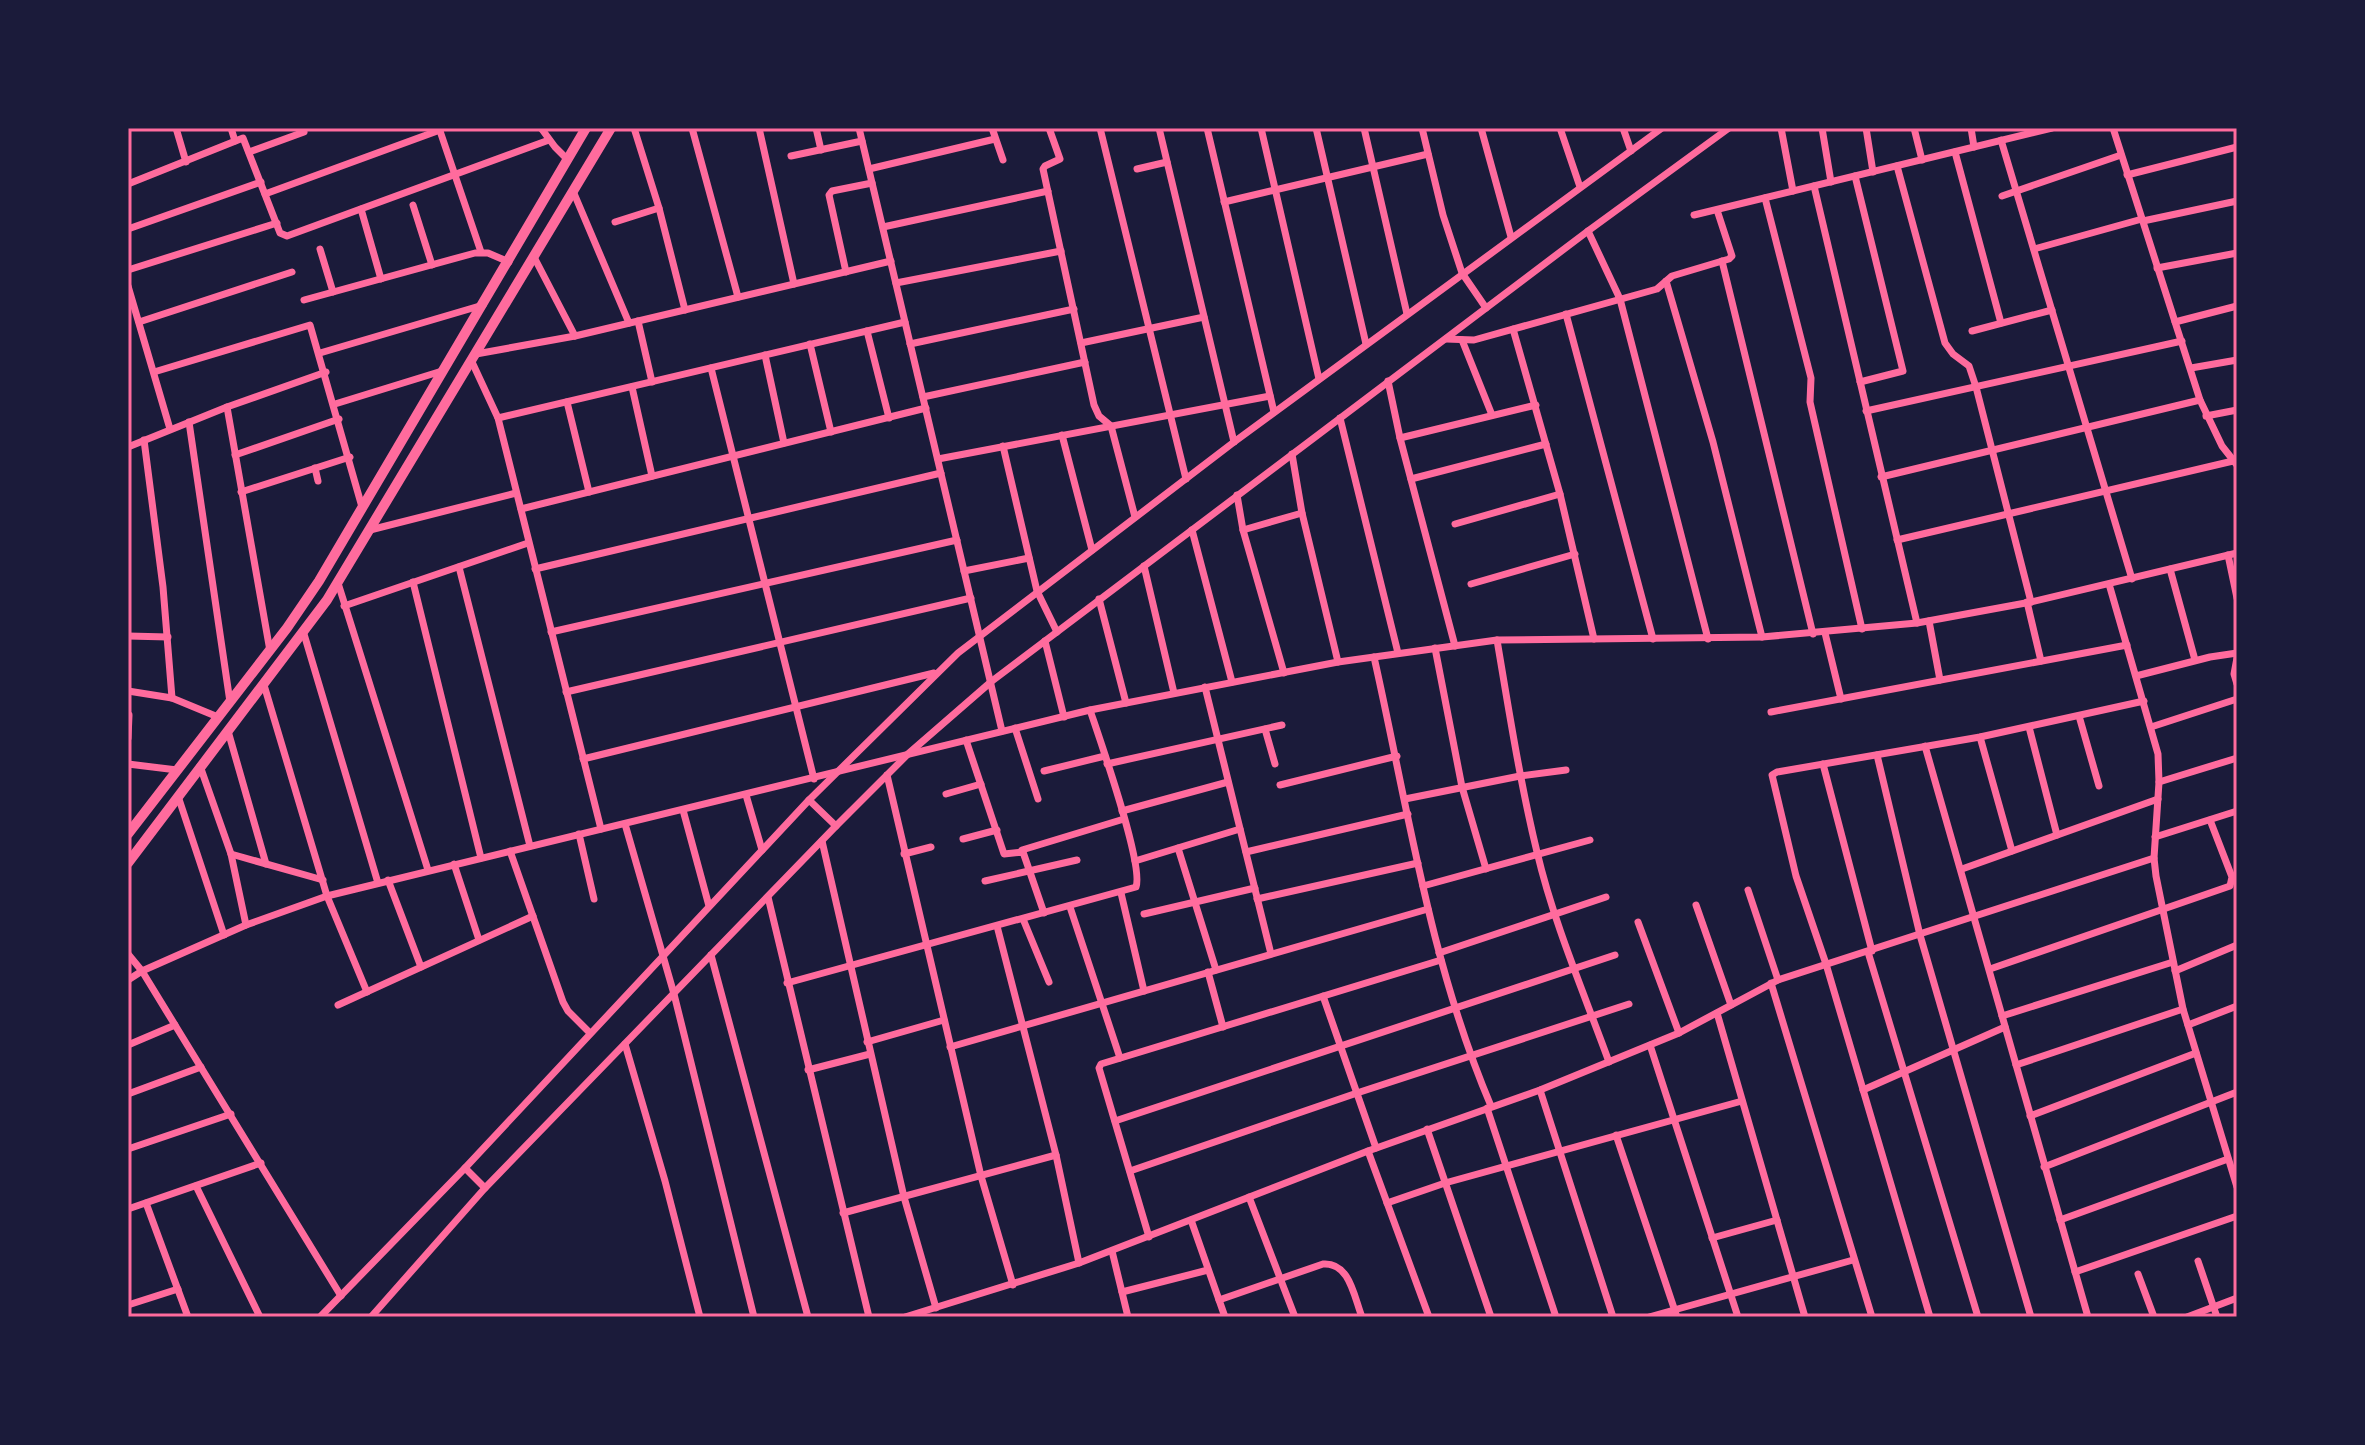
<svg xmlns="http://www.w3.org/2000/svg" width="2365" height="1445" font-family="Cabin,sans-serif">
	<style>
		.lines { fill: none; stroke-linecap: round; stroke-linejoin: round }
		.minor { stroke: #ff6b9d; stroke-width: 7 }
		.secondary { stroke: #ff6b9d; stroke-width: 10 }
		.neatline { fill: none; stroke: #ff6b9d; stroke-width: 3 }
	</style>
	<rect width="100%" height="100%" fill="#1b1b3a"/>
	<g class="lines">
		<g class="minor">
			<polyline points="176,128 186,162"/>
			<polyline points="231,128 235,141"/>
			<polyline points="439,128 481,252"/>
			<polyline points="541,128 555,147 568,160"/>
			<polyline points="634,128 659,208 685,310"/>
			<polyline points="692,128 738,297"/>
			<polyline points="759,128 794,284"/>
			<polyline points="816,128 821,150"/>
			<polyline points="859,128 1002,731"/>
			<polyline points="992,128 1003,160"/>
			<polyline points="1049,128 1060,159 1045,166 1043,169 1094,405 1099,416 1111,426 1135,517"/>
			<polyline points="1100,128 1186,479"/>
			<polyline points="1159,128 1234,442"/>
			<polyline points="1207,128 1274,412"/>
			<polyline points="1261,128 1319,379"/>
			<polyline points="1316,128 1366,344"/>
			<polyline points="1364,128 1407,314"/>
			<polyline points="1422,128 1443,215 1462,273 1486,308"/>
			<polyline points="1481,128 1511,237"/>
			<polyline points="1560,128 1580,187"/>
			<polyline points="1623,128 1631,151"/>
			<polyline points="1781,128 1793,191"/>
			<polyline points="1822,128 1831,182"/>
			<polyline points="1866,128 1873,172"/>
			<polyline points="1914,128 1922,160"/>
			<polyline points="1971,128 1974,147"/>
			<polyline points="2113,128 2200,400 2222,446 2237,465"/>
			<polyline points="2001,140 2132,579"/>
			<polyline points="249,152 304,132"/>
			<polyline points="1955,152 2001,323"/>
			<polyline points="791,156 862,141"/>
			<polyline points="1897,166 1945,343 1953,354 1969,366 1976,387 2031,602"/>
			<polyline points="869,169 995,139"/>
			<polyline points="1137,169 1167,162"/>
			<polyline points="2127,175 2237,147"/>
			<polyline points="1855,176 1903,371 1860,382"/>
			<polyline points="128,184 243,138 280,233 287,236 549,140"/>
			<polyline points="1814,186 1917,623"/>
			<polyline points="573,191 629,323"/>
			<polyline points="265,194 440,130"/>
			<polyline points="2002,196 2121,155"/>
			<polyline points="1765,198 1811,378 1810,402 1862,629"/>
			<polyline points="1224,202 1428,154"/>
			<polyline points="413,205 432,265"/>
			<polyline points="361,209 381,279"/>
			<polyline points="1694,215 2052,128"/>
			<polyline points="2143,221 2237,201"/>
			<polyline points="615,222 659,208"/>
			<polyline points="883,227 1048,191"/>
			<polyline points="128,229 261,182"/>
			<polyline points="1588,231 1620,299 1708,639"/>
			<polyline points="320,249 333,292"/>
			<polyline points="2034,249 2142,219"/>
			<polyline points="534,257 575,336"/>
			<polyline points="1722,261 1813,634"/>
			<polyline points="2157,268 2237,253"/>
			<polyline points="128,270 277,223"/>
			<polyline points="846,272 829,195 832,191 872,183"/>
			<polyline points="1666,281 1713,442 1762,637"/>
			<polyline points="896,283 1061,251"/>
			<polyline points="128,286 170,429"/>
			<polyline points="304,300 475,253 488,253 509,262"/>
			<polyline points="1566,314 1653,639"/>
			<polyline points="638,321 652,382"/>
			<polyline points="139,322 292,272"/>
			<polyline points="2175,322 2237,306"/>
			<polyline points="1513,329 1560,494 1594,639"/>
			<polyline points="867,331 889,418"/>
			<polyline points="1972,331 2052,310"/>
			<polyline points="1446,339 1474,340 1657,289 1672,276 1729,259 1732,256 1717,210"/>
			<polyline points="1462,340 1492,415"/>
			<polyline points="1081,343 1204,317"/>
			<polyline points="810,344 831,432"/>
			<polyline points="910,344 1074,309"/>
			<polyline points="320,353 483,305"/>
			<polyline points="476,354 575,336 891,261"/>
			<polyline points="765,355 784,443"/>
			<polyline points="472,362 498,418 601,829"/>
			<polyline points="711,368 814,779"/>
			<polyline points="2191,368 2237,360"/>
			<polyline points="154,372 310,325 362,507"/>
			<polyline points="1388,381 1400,438 1455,646"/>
			<polyline points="632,387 652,476"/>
			<polyline points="923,397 1085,362"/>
			<polyline points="567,402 589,492"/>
			<polyline points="335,404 442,371"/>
			<polyline points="227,407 270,651"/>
			<polyline points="1866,411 2182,341"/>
			<polyline points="2206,416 2237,410"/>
			<polyline points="498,418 905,322"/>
			<polyline points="1340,418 1398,653"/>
			<polyline points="189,422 230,702"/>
			<polyline points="1062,435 1092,550"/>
			<polyline points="1400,438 1536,405"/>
			<polyline points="144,440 163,587 172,698"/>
			<polyline points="1003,446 1037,591 1057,632"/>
			<polyline points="128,447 227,407 326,372"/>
			<polyline points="1292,454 1302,513 1338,662"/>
			<polyline points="235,455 339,419"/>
			<polyline points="938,459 1270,396"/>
			<polyline points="315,468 318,481"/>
			<polyline points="1881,477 2200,400"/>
			<polyline points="1411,479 1546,444"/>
			<polyline points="241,492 350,457"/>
			<polyline points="1237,495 1243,530 1284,673"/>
			<polyline points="521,509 926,408"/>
			<polyline points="1455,524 1560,494"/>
			<polyline points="370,530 516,493"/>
			<polyline points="1192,530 1232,682"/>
			<polyline points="1243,530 1302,513"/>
			<polyline points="1897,540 2233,461"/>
			<polyline points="2228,555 2237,598"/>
			<polyline points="1144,566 1174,693"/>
			<polyline points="459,567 530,846"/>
			<polyline points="535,569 941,473"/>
			<polyline points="2170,569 2195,660"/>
			<polyline points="964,571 1029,558"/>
			<polyline points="413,582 481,858"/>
			<polyline points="338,583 428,870"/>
			<polyline points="1471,584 1575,554"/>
			<polyline points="2109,584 2158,754 2159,782 2154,858 2156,876 2183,1009 2237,1187"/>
			<polyline points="1099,599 1126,703"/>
			<polyline points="2027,602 2041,661"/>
			<polyline points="344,606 528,543"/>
			<polyline points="1929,621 1940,680"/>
			<polyline points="551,632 957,540"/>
			<polyline points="1825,633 1841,699"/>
			<polyline points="304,634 378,883"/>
			<polyline points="128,636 168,637"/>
			<path d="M1497,640C1509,711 1520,782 1537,852C1554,924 1584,993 1609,1062"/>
			<polyline points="1045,641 1064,717"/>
			<polyline points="1435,648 1462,787 1486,869"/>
			<path d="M1374,657C1408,808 1430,963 1491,1106"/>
			<polyline points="2237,658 2234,674 2237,684"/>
			<polyline points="2136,676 2210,657 2237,653"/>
			<polyline points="264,685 327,896 367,992"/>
			<polyline points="1205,687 1271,954"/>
			<polyline points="128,691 172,698 218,717"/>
			<polyline points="566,692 971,598"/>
			<polyline points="1771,712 2127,645"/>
			<polyline points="2079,716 2099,786"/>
			<polyline points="2029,727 2057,835"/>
			<polyline points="2151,727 2237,699"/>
			<polyline points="1015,728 1038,799"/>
			<polyline points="1265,729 1275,764"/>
			<polyline points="228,731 266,864"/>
			<polyline points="1980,737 2012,851"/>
			<polyline points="128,738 129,715"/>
			<polyline points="966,740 1004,854 1023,852 1044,913"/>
			<polyline points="1925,746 2088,1317"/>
			<polyline points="1877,755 1920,935 2031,1317"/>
			<polyline points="583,759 934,673"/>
			<polyline points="128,764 177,770"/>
			<polyline points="1107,764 1282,725"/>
			<polyline points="1823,764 1872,951"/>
			<polyline points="200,766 231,854 246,925"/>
			<polyline points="1044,771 1105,756"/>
			<polyline points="887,775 981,1176 1013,1285"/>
			<polyline points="2159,782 2237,758"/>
			<polyline points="1280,785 1397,756"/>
			<polyline points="946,794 981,784"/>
			<polyline points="746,795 762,850"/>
			<polyline points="178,796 224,935"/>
			<polyline points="1405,799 1520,776 1566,770"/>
			<polyline points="809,800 836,826"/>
			<polyline points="683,810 709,906"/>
			<polyline points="1122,811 1228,782"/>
			<polyline points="625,824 674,994 754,1317"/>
			<polyline points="579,834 594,899"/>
			<polyline points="2155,837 2237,811"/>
			<polyline points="963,839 997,830"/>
			<polyline points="822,841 904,1197 936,1308"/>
			<polyline points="1178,848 1216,970"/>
			<polyline points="1022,850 1124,819"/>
			<polyline points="510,851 563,1002 568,1011 590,1033"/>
			<polyline points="1246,852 1408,814"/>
			<polyline points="231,854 323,880"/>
			<polyline points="904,854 931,847"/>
			<polyline points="1135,861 1240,829"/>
			<polyline points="454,864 479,940"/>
			<polyline points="1962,869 2158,799"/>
			<polyline points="388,880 421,967"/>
			<polyline points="985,881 1077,860"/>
			<polyline points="1423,886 1590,840"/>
			<polyline points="1748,890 1778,980"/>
			<polyline points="1121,893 1144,991"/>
			<polyline points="768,897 869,1317"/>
			<polyline points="1257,899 1418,863"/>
			<polyline points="1696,905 1731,1005"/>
			<polyline points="1070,907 1120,1058"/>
			<polyline points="1144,914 1255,888"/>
			<polyline points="1023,919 1049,982"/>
			<polyline points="1638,922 1679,1033"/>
			<polyline points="997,926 1056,1155 1079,1263"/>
			<polyline points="1868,952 1978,1317"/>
			<polyline points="1439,953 1606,897"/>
			<polyline points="128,954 142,971 175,1025 341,1296"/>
			<polyline points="711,955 808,1317"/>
			<polyline points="1990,969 2230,886 2232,877 2210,820"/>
			<polyline points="2175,971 2237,945"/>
			<polyline points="1208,972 1223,1027"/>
			<polyline points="128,980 142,971 246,925 327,896 1090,710 1338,662 1497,640 1762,637 1917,623 2031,602 2237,553"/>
			<path d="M787,983L1136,887C1144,865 1100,740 1090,710"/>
			<polyline points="1771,983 1872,1317"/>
			<polyline points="1323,996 1376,1148"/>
			<polyline points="338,1005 533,916"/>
			<polyline points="1717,1013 1805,1317"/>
			<polyline points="2002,1016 2173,962"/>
			<polyline points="2188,1025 2237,1006"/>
			<polyline points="867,1042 944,1020"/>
			<polyline points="625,1044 665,1181 700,1317"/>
			<polyline points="128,1045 175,1025"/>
			<polyline points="1650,1045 1738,1317"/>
			<polyline points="950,1047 1428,909"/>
			<polyline points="2016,1065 2183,1009"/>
			<polyline points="808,1070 870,1054"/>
			<polyline points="1540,1090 1613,1317"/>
			<polyline points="1863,1090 2005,1027"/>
			<polyline points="128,1094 201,1067"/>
			<polyline points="1487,1108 1556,1317"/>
			<polyline points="2030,1116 2196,1053"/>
			<polyline points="1115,1121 1615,955"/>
			<polyline points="1427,1129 1491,1317"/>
			<polyline points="1616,1135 1677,1317"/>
			<polyline points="128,1149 231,1114"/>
			<polyline points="1368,1151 1429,1317"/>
			<polyline points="2044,1167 2237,1092"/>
			<polyline points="465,1168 485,1188"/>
			<polyline points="1130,1171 1357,1093 1629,1004"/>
			<polyline points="196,1186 260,1317"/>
			<polyline points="1249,1197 1295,1317"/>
			<polyline points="146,1203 188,1317"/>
			<polyline points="1387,1203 1445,1183 1742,1101"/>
			<polyline points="128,1209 261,1163"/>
			<polyline points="843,1213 1056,1155"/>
			<polyline points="1191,1220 1225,1317"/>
			<polyline points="2060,1220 2228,1159"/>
			<polyline points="1149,1237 1099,1068 1101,1064 1441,960"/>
			<polyline points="1712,1238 1777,1220"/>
			<polyline points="1112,1251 1128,1317"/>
			<polyline points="2198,1261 2217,1317"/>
			<polyline points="2075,1272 2237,1216"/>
			<polyline points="2138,1274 2154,1317"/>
			<polyline points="1122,1292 1208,1270"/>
			<path d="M1219,1300L1323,1264C1350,1262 1354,1297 1362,1317"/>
			<polyline points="128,1305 178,1289"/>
			<polyline points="320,1317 465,1168 809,800 958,653 1234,442 1662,128"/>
			<polyline points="371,1317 485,1188 836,826 908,754 992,681 1588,231 1729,128"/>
			<polyline points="905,1317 1079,1263 1368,1151 1540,1090 1679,1033 1778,980 2154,858"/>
			<polyline points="1649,1317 1853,1260"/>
			<polyline points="1930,1317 1826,964 1796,876 1772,775 1777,772 1980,737 2144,701"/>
			<polyline points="2187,1317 2237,1298"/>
		</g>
		<g class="secondary">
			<polyline points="128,834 287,628 319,581 586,128"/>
			<polyline points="128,863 327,600 611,128"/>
		</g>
	</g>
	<rect width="2365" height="1445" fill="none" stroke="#1b1b3a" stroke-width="260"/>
	<rect x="130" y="130" width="2105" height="1185" class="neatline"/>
</svg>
